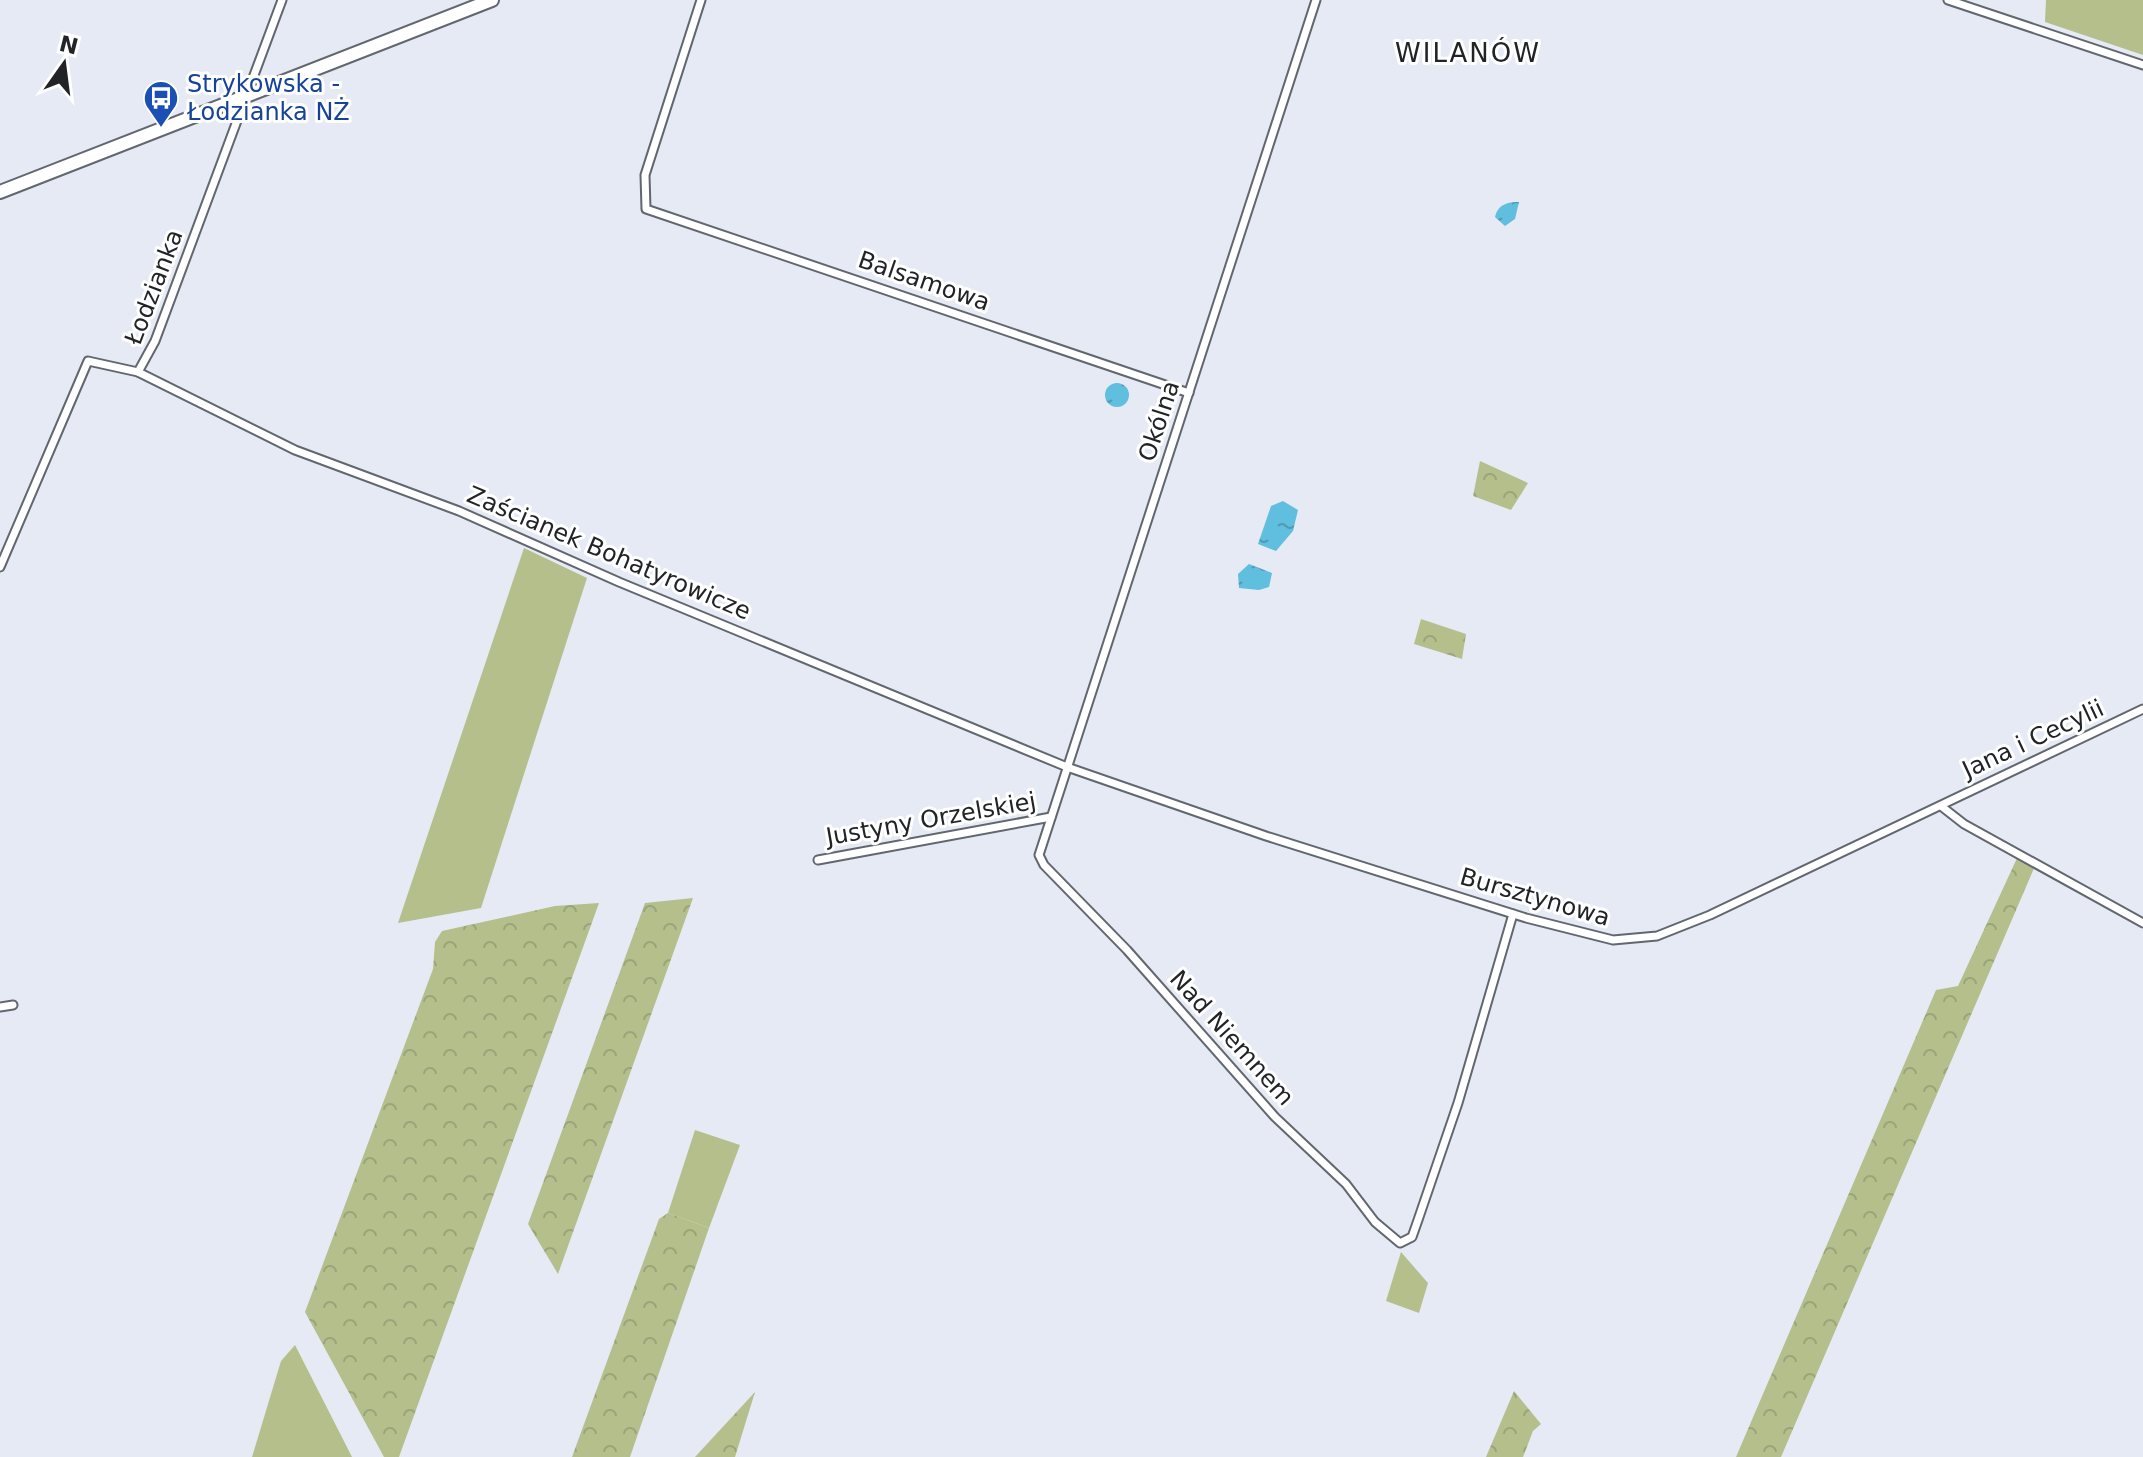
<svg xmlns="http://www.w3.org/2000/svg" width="2143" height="1457" font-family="'DejaVu Sans',sans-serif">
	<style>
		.green { fill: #b4bf8c }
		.forest { fill: url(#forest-crowns) }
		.water { fill: url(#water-ripples) }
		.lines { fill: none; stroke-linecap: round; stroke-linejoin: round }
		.minor-casing { stroke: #62666e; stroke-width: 11 }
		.primary-casing { stroke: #62666e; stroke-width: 16 }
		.minor { stroke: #fff; stroke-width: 7 }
		.primary { stroke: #fff; stroke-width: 12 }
		.labels { text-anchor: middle; stroke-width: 6; stroke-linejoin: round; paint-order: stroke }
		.transit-label { font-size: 24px; fill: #164399; stroke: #fff; text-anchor: start }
		.street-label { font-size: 24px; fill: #212326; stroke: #fff }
		.neighbourhood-label { font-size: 26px; letter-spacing: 2px; fill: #212326; stroke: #fff }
	</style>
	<defs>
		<pattern id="forest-crowns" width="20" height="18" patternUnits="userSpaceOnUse" patternTransform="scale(2)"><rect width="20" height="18" fill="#b4bf8c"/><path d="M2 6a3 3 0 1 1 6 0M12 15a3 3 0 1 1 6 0" fill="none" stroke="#9aa479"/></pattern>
		<pattern id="water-ripples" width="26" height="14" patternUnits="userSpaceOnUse" patternTransform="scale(2)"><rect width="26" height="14" fill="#60bede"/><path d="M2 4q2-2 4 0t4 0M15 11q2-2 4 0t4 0" fill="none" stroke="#4f9ab4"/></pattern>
	</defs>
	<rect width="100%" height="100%" fill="#e6eaf4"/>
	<g class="green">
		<polygon points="2046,0 2143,0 2143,55 2045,22"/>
		<polygon points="524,548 587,578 481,908 398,923"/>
		<polygon points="695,1130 740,1145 709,1228 668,1213"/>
		<polygon points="1401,1252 1428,1283 1419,1313 1386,1301"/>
		<polygon points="295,1345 352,1457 252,1457 281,1361"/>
	</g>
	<g class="forest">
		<polygon points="1480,461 1528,483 1511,510 1473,496"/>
		<polygon points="1421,619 1466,634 1462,659 1414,644"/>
		<polygon points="2018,856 2035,866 1781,1457 1736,1457 1936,990 1958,986"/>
		<polygon points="693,898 558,1274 528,1224 645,903"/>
		<polygon points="599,903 399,1457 384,1457 305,1312 433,969 435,942 442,931 555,906"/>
		<polygon points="668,1213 709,1228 630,1457 572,1457 659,1219"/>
		<polygon points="1514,1391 1541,1424 1533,1431 1523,1457 1486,1457"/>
		<polygon points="755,1392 735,1457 695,1457"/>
	</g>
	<g class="water">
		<path d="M1519,202L1515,219L1505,226L1495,217C1498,204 1508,202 1519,202Z"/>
		<circle cx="1117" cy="395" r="12"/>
		<polygon points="1283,501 1298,510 1293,531 1276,551 1258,544 1271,506"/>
		<polygon points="1249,564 1272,573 1269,587 1259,590 1239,588 1238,574"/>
	</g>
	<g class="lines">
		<g class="minor-casing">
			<g id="minor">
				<polyline points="701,0 645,175 646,209 1189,393"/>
				<polyline points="1316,0 1039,855 1044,865 1127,950 1275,1117 1346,1184 1375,1222 1400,1243 1412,1237 1418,1220 1458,1103 1513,914"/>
				<polyline points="1948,0 2143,65"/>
				<polyline points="138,372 155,341 282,0"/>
				<polyline points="0,567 88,361 138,372 295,450 459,511 619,582 1067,767 1266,836 1526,918 1613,940 1657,936 1710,915 2143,709"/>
				<polyline points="1941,806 1964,824 2143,923"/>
				<polyline points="818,860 1051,817"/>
				<polyline points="0,1007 13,1005"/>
			</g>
		</g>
		<g class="primary-casing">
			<polyline id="primary" points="0,192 492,0"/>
		</g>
		<use href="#minor" class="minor"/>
		<use href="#primary" class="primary"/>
	</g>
	<defs>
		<g id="bus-pin" transform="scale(1.8)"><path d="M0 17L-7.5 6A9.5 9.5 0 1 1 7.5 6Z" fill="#1a4fb4" stroke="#fff"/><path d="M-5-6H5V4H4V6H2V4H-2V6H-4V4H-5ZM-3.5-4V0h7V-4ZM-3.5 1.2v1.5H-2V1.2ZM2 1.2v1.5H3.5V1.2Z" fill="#fff"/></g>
	</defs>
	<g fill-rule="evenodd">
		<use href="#bus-pin" x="161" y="98"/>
	</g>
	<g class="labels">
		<g class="transit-label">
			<text x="187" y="92">Strykowska -<tspan x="187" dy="28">Łodzianka NŻ</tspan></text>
		</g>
		<g class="street-label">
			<text transform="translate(924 281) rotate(19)" y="8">Balsamowa</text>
			<text transform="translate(154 287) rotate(-69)" y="8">Łodzianka</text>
			<text transform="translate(1159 421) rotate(-72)" y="8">Okólna</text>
			<text transform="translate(609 553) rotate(23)" y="8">Zaścianek Bohatyrowicze</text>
			<text transform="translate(2033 739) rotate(-25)" y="8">Jana i Cecylii</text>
			<text transform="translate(931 819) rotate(-10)" y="8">Justyny Orzelskiej</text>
			<text transform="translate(1535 897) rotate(16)" y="8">Bursztynowa</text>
			<text transform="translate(1232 1038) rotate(48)" y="8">Nad Niemnem</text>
		</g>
		<g class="neighbourhood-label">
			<text x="1468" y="62">WILANÓW</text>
		</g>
	</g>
	<g transform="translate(64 64) rotate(14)" stroke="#ffffff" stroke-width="6" paint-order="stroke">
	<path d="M0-6L14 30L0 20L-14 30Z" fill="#212326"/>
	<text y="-12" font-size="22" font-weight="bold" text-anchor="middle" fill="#212326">N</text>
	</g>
</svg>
